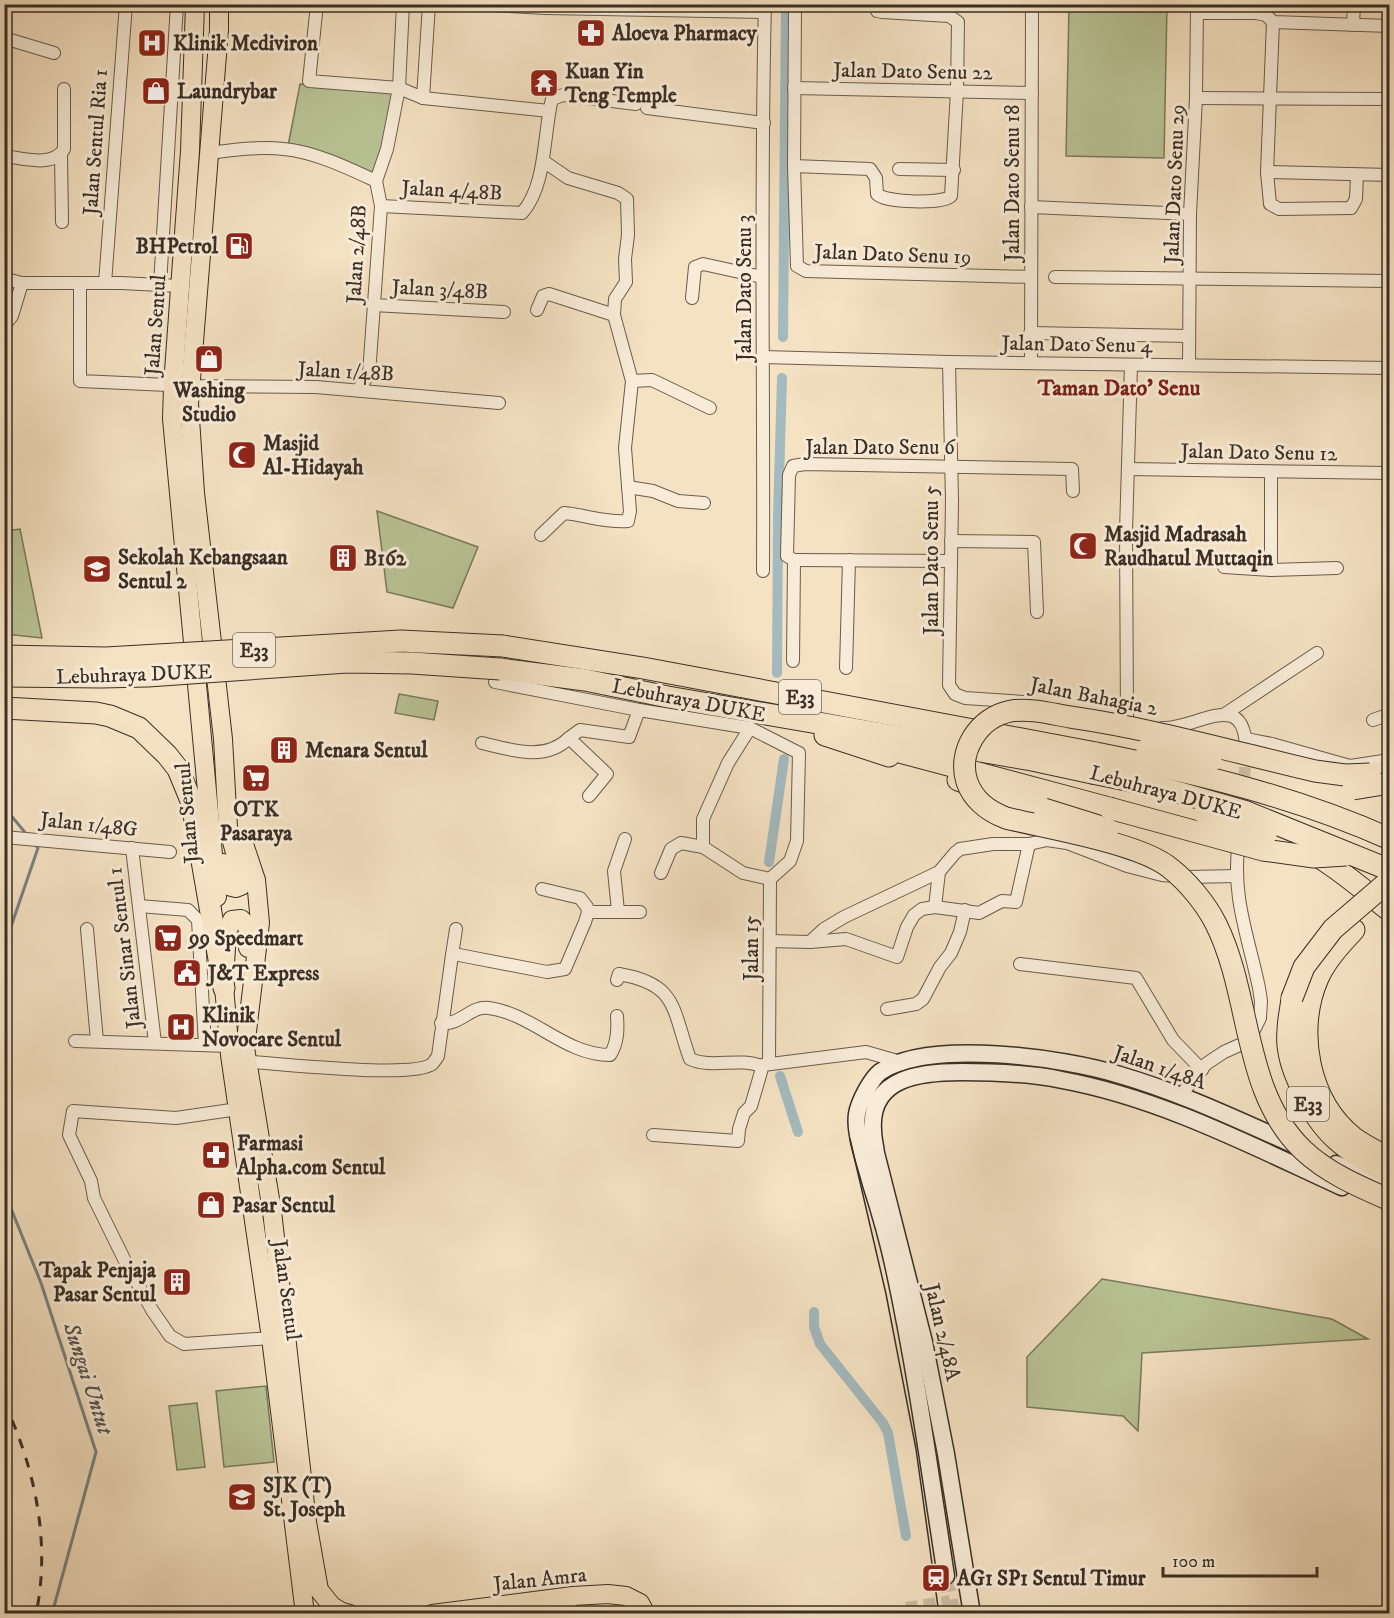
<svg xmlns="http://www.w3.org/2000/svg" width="1394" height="1618" font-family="'IM FELL DW Pica',serif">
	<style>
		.green { fill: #b9c496; stroke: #797a5e; stroke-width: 1.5 }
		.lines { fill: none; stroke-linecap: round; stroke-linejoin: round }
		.stream { stroke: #798282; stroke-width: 3 }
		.canal { stroke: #a3babf; stroke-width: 10 }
		.minor-tunnel { stroke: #cfbea4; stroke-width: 12; stroke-dasharray: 12 6; stroke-linecap: butt }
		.secondary-tunnel { stroke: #cfbea4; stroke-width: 16; stroke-dasharray: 16 8; stroke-linecap: butt }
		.minor-casing { stroke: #685c4d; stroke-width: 14 }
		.secondary-casing { stroke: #392f26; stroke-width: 19 }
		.primary-casing { stroke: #392f26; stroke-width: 20 }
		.motorway-casing { stroke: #392f26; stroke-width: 23 }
		.minor { stroke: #f8ecd8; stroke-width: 12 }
		.secondary { stroke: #f8ecd8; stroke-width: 16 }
		.primary { stroke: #f5e2c3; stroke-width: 18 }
		.motorway { stroke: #f5e2c3; stroke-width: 21 }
		.tram { stroke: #392f26; stroke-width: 1.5 }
		.rail { stroke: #392f26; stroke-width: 3; stroke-dasharray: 10 10; stroke-linecap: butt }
		.motorway-bridge-casing { stroke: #392f26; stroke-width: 23; stroke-linecap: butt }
		.motorway-bridge { stroke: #f5e2c3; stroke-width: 21 }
		.labels { text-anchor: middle; stroke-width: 6; stroke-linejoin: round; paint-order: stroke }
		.shield { fill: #f8ecd8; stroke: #72685b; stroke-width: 1.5 }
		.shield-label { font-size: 20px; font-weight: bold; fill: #392f26 }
		.poi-label { font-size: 21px; font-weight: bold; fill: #392f26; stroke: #f8ecd8; text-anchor: start }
		.street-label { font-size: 21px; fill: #392f26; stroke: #f8ecd8 }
		.neighbourhood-label { font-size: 22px; font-weight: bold; fill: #7a1f14; stroke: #f8ecd8 }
		.water-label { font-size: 22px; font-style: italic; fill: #54524c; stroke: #f8ecd8 }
	</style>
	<rect width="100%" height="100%" fill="#f5e2c3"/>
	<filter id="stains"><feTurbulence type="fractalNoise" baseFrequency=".00333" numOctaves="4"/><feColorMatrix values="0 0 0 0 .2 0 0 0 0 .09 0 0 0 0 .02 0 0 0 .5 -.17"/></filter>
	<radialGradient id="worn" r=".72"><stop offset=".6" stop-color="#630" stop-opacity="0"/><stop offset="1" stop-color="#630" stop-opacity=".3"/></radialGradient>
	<g class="green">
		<polygon points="1069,5 1167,5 1164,158 1066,156"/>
		<polygon points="300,84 389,91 394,96 376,176 288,146"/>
		<polygon points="377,511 478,547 453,608 387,592"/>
		<polygon points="20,529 42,638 5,634 5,531"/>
		<polygon points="399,694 438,701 434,720 395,713"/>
		<polygon points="1102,1279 1332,1319 1368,1339 1142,1353 1138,1431 1123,1416 1027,1407 1027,1357"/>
		<polygon points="266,1386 274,1462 224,1467 216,1391"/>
		<polygon points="197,1403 205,1467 177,1470 169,1406"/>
	</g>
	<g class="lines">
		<g class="stream">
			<polyline points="4,807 28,836"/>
			<polyline points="4,947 38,848 34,844"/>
			<polyline points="4,1191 41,1283 96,1452 52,1614"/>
		</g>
		<g class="canal">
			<polyline points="783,337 786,4"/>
			<polyline points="777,673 778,516 782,378"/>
			<polyline points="769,862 784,759"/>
			<polyline points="780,1076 798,1132"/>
			<polyline points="814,1312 814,1327 820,1344 883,1423 888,1433 906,1536"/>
		</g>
		<g class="minor-tunnel">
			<polyline points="1242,815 1246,749"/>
			<polyline points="906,1608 950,1601"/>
		</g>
		<polyline class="secondary-tunnel" points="946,1576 952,1614"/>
		<g class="minor-casing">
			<g id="minor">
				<polyline points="317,4 309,81 399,88 423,98 549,111"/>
				<polyline points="470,4 546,8 764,12"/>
				<polyline points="795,4 794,166 797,266 806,271 1031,277"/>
				<polyline points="1197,13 1256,13 1266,15 1273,22 1390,26"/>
				<polyline points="1273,22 1267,172 1270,204 1279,209 1351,208 1356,199 1357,175"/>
				<polyline points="1353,25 1354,4"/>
				<polyline points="4,38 54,53"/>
				<polyline points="794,88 1032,93"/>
				<polyline points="423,98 429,4"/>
				<polyline points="1196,98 1390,99"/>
				<polyline points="647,108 764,123"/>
				<path d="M209,153C233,150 260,146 284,149C315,152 348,168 376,181L381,206L369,374L358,390"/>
				<polyline points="61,154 62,222"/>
				<path d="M4,156C22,158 53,168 64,149V89"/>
				<path d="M794,166L870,169L876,178L877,194C886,203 943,204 951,196L957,91L958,22L949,16L882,12L877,11L873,4"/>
				<polyline points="899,169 954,170"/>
				<polyline points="1267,172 1390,175"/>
				<polyline points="376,181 387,149 399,88 403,4"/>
				<path d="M381,206L522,213C547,185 543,134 552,99L563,95L636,104"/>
				<polyline points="1031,207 1190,214"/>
				<polyline points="4,275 10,280 22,283 121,283 180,286"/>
				<polyline points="1055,277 1390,281"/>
				<polyline points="80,283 80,381 190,386 316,387 499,403"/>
				<polyline points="105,283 126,4"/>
				<polyline points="160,285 177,4"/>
				<polyline points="692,298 695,267 703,264 762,277"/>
				<polyline points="373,305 504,312"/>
				<polyline points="537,310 543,296 549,294 614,315"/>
				<polyline points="4,326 12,316 22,283"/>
				<polyline points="1030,333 1189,336"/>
				<polyline points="763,357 949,362 1390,368"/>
				<polyline points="949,362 952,501 949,685 955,694 965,698 1024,702"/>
				<polyline points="1031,362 1032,4"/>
				<polyline points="1189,365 1190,214 1196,98 1197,4"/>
				<polyline points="632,381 652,380 710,408"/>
				<polyline points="1128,469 1390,473"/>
				<polyline points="1271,472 1271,570"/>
				<polyline points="628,487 653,491 678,501 704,503"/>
				<path d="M541,535L564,513C586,515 606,523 628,521L630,511L625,448L632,381L614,315L615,299L626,282L625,259L628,235L627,199L618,193L568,178L543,161"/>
				<polyline points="951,541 1034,542 1037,612"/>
				<polyline points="794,560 787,556 789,475 793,466 805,464 1072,469 1073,491"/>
				<polyline points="794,560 951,561"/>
				<polyline points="1224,567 1271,570 1337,568"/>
				<path d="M763,571C764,382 760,193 765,4"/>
				<polyline points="793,661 794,560"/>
				<polyline points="846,668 849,560"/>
				<polyline points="495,682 639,710 750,728"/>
				<polyline points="1225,714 1317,653"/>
				<polyline points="1127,720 1126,531 1131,365"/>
				<polyline points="1373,720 1390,714"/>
				<path d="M1162,728C1196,730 1245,686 1246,749"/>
				<polyline points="569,738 580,730 629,737 639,710"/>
				<polyline points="1246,739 1272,744 1350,766 1390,760"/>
				<path d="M482,743C512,750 545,762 569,738L607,774L589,796"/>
				<polyline points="4,837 170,852"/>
				<polyline points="703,847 703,819 728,763 750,728 799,753 797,841 790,861 770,879 769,1064"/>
				<polyline points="132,848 155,1043"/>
				<polyline points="661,873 671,849 681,843 703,847 743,873 770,879"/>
				<polyline points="139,906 188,910 198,920 205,1045"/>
				<polyline points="935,907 939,872"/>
				<polyline points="618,911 614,871 625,839"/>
				<polyline points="588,912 640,912"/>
				<polyline points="87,929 97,1041"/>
				<polyline points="770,941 810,942 846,939 897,957 907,927 914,915 922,909 935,907 979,913 1002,901 1016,902 1029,844"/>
				<polyline points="810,942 824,929 844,917 939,872 955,853 960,849 993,844 1029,844 1047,840 1067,843 1127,866 1162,875 1187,877 1237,876"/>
				<polyline points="452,955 456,929"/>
				<polyline points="1020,964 1136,978 1173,1040 1202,1070"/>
				<path d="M617,980L619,974C678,984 672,1009 690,1059C712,1069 739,1057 761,1066"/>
				<polyline points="887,1009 916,1004 923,999 940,967 951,953 960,932 965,910"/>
				<path d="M441,1023C460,1026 471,1005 489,1008C533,1014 565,1055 610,1055C618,1043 618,1029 617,1016"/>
				<polyline points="75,1041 229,1046"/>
				<path d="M248,1062C278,1063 413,1079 432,1064C434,1062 436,1059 438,1056L452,955H459L547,972L565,969L585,922L588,912L587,907L580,898L542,889"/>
				<path d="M1180,1096L1206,1064L1224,1052L1242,1044L1252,1034L1260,1018L1261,1001L1259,988C1248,935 1231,896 1239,840"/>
				<polyline points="238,1109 176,1118 73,1111 69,1135 91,1181 94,1198 124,1259 152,1310 170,1336 184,1344 271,1338"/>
				<polyline points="653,1135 738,1141 739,1129 744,1113 751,1106 763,1065 866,1052 901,1062 902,1064"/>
				<polyline points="566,1597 573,1614"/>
			</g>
		</g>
		<g class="secondary-casing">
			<g id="secondary">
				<polyline points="1336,1164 1390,1188"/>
				<path d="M946,1576C930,1473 916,1370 894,1268C888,1240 880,1212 871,1184C866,1165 854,1133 857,1114C859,1102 871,1079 880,1072C928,1038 1066,1058 1120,1075C1182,1093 1240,1121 1299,1147"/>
				<path d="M972,1614L946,1454L924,1342L876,1153C875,1145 873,1138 873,1130C869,1076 923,1072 962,1072C995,1072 1029,1073 1062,1080C1160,1098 1252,1146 1342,1187"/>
			</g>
		</g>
		<g class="primary-casing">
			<g id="primary">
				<polyline points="195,4 190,151 173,385 172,419 217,897"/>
				<polyline points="219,4 219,30 189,404 195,493 223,739 228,827 241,874 241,886 236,888 228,886 223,863"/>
				<polyline points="242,838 256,880 260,923 245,1048 272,1211 307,1522 319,1590 332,1606 342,1612 350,1614"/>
				<path d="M225,964L227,933L232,920L241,919C251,928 249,936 248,948"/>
				<polyline points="223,975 230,1055 271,1338 305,1614"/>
				<polyline points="432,1614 573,1596 608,1594 626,1596 640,1603 646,1614"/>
			</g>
		</g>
		<g class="motorway-casing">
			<g id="motorway">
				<polyline points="503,646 643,668 1096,753"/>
				<polyline points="500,669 585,680 668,697 1032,760 1092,773"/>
				<polyline points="4,708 96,713 110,716 139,728 167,755 178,769 192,803 224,988"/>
				<polyline points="825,735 889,756"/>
				<polyline points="877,746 1109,808"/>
				<polyline points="1370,774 1390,770"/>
				<polyline points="958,780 1044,809"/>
				<path d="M1266,835C1315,846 1352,881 1390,911"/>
				<path d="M1354,930C1340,945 1326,960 1318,978C1295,1030 1308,1102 1354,1138C1365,1146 1378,1152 1390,1159"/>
				<path d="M1292,998C1291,1009 1288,1020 1288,1031C1286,1049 1292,1068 1300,1085C1320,1134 1344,1149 1390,1175"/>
			</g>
		</g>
		<use href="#minor" class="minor"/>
		<use href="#secondary" class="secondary"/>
		<use href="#primary" class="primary"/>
		<use href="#motorway" class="motorway"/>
		<polyline class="tram" points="850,1139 886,1294 916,1449 939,1614"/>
		<path class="rail" d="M4,1402C35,1468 51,1542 36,1614"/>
		<g class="motorway-bridge-casing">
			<g id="motorway-bridge">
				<polyline points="4,656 106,658 401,641 503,646"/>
				<polyline points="4,676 101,677 148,676 347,662 412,663 500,669"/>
				<polyline points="1147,749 1211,761"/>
				<path d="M1096,753C1197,773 1296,797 1390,839"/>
				<polyline points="1092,773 1156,786 1244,811 1390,870"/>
				<path d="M1370,774L1345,775L1315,771C1234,752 1153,729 1070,717C1052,714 1030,708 1011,711C979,717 957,751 967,782C974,801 988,811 1006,818C1046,828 1140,843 1170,868C1188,882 1206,904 1216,924C1252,996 1242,1092 1303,1150C1327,1173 1360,1187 1390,1200"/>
				<polyline points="1353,789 1390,783"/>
				<polyline points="1109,808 1263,850 1314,857 1346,855"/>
				<polyline points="1044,809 1108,829"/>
				<polyline points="1204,813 1266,835"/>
				<polyline points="1292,998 1304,967 1333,929 1390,880"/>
			</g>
		</g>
		<use href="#motorway-bridge" class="motorway-bridge"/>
	</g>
	<defs>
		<g id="pharmacy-square" transform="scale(1.5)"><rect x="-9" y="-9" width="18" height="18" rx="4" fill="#8f2418" stroke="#f8ecd8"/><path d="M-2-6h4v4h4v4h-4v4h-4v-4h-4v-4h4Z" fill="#fff"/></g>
		<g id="hospital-square" transform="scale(1.5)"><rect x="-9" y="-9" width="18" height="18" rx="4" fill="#8f2418" stroke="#f8ecd8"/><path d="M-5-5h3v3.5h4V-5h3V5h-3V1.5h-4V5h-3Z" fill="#fff"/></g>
		<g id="temple-square" transform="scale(1.5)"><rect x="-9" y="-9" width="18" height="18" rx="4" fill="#8f2418" stroke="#f8ecd8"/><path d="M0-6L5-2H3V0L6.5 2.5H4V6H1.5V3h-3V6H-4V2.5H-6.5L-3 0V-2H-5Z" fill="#fff"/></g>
		<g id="shop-square" transform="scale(1.5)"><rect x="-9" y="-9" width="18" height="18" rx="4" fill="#8f2418" stroke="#f8ecd8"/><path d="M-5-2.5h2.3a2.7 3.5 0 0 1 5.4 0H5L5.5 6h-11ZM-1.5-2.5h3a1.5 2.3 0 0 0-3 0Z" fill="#fff"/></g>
		<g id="fuel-square" transform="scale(1.5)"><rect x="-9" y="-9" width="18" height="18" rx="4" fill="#8f2418" stroke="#f8ecd8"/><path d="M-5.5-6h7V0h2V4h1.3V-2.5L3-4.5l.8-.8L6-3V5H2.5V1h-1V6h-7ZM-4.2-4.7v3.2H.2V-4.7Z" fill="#fff"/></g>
		<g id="mosque-square" transform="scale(1.5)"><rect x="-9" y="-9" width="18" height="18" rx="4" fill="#8f2418" stroke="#f8ecd8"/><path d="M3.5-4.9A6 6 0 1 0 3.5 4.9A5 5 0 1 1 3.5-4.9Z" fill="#fff"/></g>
		<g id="building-square" transform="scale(1.5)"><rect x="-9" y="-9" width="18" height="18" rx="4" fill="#8f2418" stroke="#f8ecd8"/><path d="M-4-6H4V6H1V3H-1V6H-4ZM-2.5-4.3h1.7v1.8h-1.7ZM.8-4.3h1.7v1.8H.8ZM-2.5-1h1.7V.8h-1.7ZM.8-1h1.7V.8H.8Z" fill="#fff"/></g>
		<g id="school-square" transform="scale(1.5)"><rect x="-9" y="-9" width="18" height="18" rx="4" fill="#8f2418" stroke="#f8ecd8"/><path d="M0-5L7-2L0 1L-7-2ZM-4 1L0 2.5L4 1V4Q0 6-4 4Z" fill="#fff"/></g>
		<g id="supermarket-square" transform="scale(1.5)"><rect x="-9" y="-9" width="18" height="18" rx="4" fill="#8f2418" stroke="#f8ecd8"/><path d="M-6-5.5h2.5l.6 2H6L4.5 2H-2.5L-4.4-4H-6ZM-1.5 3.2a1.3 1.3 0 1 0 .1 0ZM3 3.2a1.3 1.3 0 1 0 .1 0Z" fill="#fff"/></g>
		<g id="civic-square" transform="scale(1.5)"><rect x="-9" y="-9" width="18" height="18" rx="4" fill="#8f2418" stroke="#f8ecd8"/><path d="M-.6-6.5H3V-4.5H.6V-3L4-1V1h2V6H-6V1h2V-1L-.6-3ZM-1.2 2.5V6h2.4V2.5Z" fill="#fff"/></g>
		<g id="station-square" transform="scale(1.5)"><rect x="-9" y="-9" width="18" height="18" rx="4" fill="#8f2418" stroke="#f8ecd8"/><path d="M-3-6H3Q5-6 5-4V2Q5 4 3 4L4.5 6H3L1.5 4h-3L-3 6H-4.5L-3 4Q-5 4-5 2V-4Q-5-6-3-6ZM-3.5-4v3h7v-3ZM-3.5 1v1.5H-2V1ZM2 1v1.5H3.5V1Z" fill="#fff"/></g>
	</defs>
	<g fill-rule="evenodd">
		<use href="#pharmacy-square" x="591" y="33"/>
		<use href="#hospital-square" x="152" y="43"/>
		<use href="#temple-square" x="544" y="83"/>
		<use href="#shop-square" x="156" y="91"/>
		<use href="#fuel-square" x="239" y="246"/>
		<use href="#shop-square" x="209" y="359"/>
		<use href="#mosque-square" x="242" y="455"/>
		<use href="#mosque-square" x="1083" y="546"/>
		<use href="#building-square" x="343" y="558"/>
		<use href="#school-square" x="97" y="569"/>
		<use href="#building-square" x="284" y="750"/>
		<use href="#supermarket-square" x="256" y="778"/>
		<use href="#supermarket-square" x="168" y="938"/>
		<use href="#civic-square" x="187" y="973"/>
		<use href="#hospital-square" x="181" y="1027"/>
		<use href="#pharmacy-square" x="216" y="1155"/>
		<use href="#shop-square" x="211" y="1205"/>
		<use href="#building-square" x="177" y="1282"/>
		<use href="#school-square" x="242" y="1497"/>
		<use href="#station-square" x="936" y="1578"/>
	</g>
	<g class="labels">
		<g class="shield">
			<rect x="233" y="633" width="42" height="34" rx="4.5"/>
			<rect x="779" y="680" width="42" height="34" rx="4.5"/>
			<rect x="1287" y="1087" width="42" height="34" rx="4.5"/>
		</g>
		<g class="shield-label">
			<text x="254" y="657">E33</text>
			<text x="800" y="704">E33</text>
			<text x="1308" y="1111">E33</text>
		</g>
		<g class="poi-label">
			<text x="612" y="40">Aloeva Pharmacy</text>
			<text x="173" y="50">Klinik Mediviron</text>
			<text x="565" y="78">Kuan Yin<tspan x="565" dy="24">Teng Temple</tspan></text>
			<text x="177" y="98">Laundrybar</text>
			<text x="218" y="253" text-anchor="end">BHPetrol</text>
			<text x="209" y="397" text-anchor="middle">Washing<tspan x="209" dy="24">Studio</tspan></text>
			<text x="263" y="450">Masjid<tspan x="263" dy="24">Al-Hidayah</tspan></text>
			<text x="1104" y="541">Masjid Madrasah<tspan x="1104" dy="24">Raudhatul Muttaqin</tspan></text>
			<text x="118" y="564">Sekolah Kebangsaan<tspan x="118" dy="24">Sentul 2</tspan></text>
			<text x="364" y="565">B162</text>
			<text x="305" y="757">Menara Sentul</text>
			<text x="256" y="816" text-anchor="middle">OTK<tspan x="256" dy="24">Pasaraya</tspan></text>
			<text x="189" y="945">99 Speedmart</text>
			<text x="208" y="980">J&amp;T Express</text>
			<text x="202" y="1022">Klinik<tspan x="202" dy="24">Novocare Sentul</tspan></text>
			<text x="237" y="1150">Farmasi<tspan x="237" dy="24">Alpha.com Sentul</tspan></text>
			<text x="232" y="1212">Pasar Sentul</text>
			<text x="156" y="1277" text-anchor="end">Tapak Penjaja<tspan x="156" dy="24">Pasar Sentul</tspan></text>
			<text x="263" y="1492">SJK (T)<tspan x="263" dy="24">St. Joseph</tspan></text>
			<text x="957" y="1585">AG1 SP1 Sentul Timur</text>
		</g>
		<g class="street-label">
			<text transform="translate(913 71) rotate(1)" y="7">Jalan Dato Senu 22</text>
			<text transform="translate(95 142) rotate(-86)" y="7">Jalan Sentul Ria 1</text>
			<text transform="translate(1012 183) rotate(-90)" y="7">Jalan Dato Senu 18</text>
			<text transform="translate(1174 184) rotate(-88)" y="7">Jalan Dato Senu 29</text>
			<text transform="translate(452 190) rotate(3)" y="7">Jalan 4/48B</text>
			<text transform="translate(356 254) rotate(-87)" y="7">Jalan 2/48B</text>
			<text transform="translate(893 254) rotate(2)" y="7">Jalan Dato Senu 19</text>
			<text transform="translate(744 288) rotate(-90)" y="7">Jalan Dato Senu 3</text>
			<text transform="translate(440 289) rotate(3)" y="7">Jalan 3/48B</text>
			<text transform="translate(155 325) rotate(-86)" y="7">Jalan Sentul</text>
			<text transform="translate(1077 344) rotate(1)" y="7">Jalan Dato Senu 4</text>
			<text transform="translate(346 371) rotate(3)" y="7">Jalan 1/48B</text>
			<text x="880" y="454">Jalan Dato Senu 6</text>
			<text transform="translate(1259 452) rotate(1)" y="7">Jalan Dato Senu 12</text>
			<text transform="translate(931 560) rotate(-90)" y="7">Jalan Dato Senu 5</text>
			<text transform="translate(134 674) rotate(-2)" y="7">Lebuhraya DUKE</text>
			<text transform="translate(1094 696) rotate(11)" y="7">Jalan Bahagia 2</text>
			<text transform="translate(689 700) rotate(11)" y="7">Lebuhraya DUKE</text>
			<text transform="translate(1166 792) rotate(15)" y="7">Lebuhraya DUKE</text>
			<text transform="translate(187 813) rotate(-95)" y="7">Jalan Sentul</text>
			<text transform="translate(89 824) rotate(6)" y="7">Jalan 1/48G</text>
			<text transform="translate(124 948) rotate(-97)" y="7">Jalan Sinar Sentul 1</text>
			<text transform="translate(751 948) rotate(-90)" y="7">Jalan 15</text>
			<text transform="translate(1160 1067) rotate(19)" y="7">Jalan 1/48A</text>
			<text transform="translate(287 1290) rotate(82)" y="7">Jalan Sentul</text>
			<text transform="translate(943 1332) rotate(77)" y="7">Jalan 2/48A</text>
			<text transform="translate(540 1579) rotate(-6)" y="7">Jalan Amra</text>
		</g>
		<g class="neighbourhood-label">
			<text x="1119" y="395">Taman Dato' Senu</text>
		</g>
		<g class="water-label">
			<text transform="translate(89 1378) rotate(72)" y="8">Sungai Untut</text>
		</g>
	</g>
	<rect width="1394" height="1618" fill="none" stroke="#f5e2c3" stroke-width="24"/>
	<rect x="6" y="6" width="1382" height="1606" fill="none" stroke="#392f26" stroke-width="3"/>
	<rect x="12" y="12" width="1370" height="1594" fill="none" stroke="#392f26" stroke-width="1.5"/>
	<path d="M1163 1567v9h154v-9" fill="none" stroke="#392f26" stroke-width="3"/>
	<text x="1172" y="1567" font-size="18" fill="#392f26" stroke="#f8ecd8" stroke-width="4.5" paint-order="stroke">100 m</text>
	<rect width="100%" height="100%" filter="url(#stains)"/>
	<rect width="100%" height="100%" fill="url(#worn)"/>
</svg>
